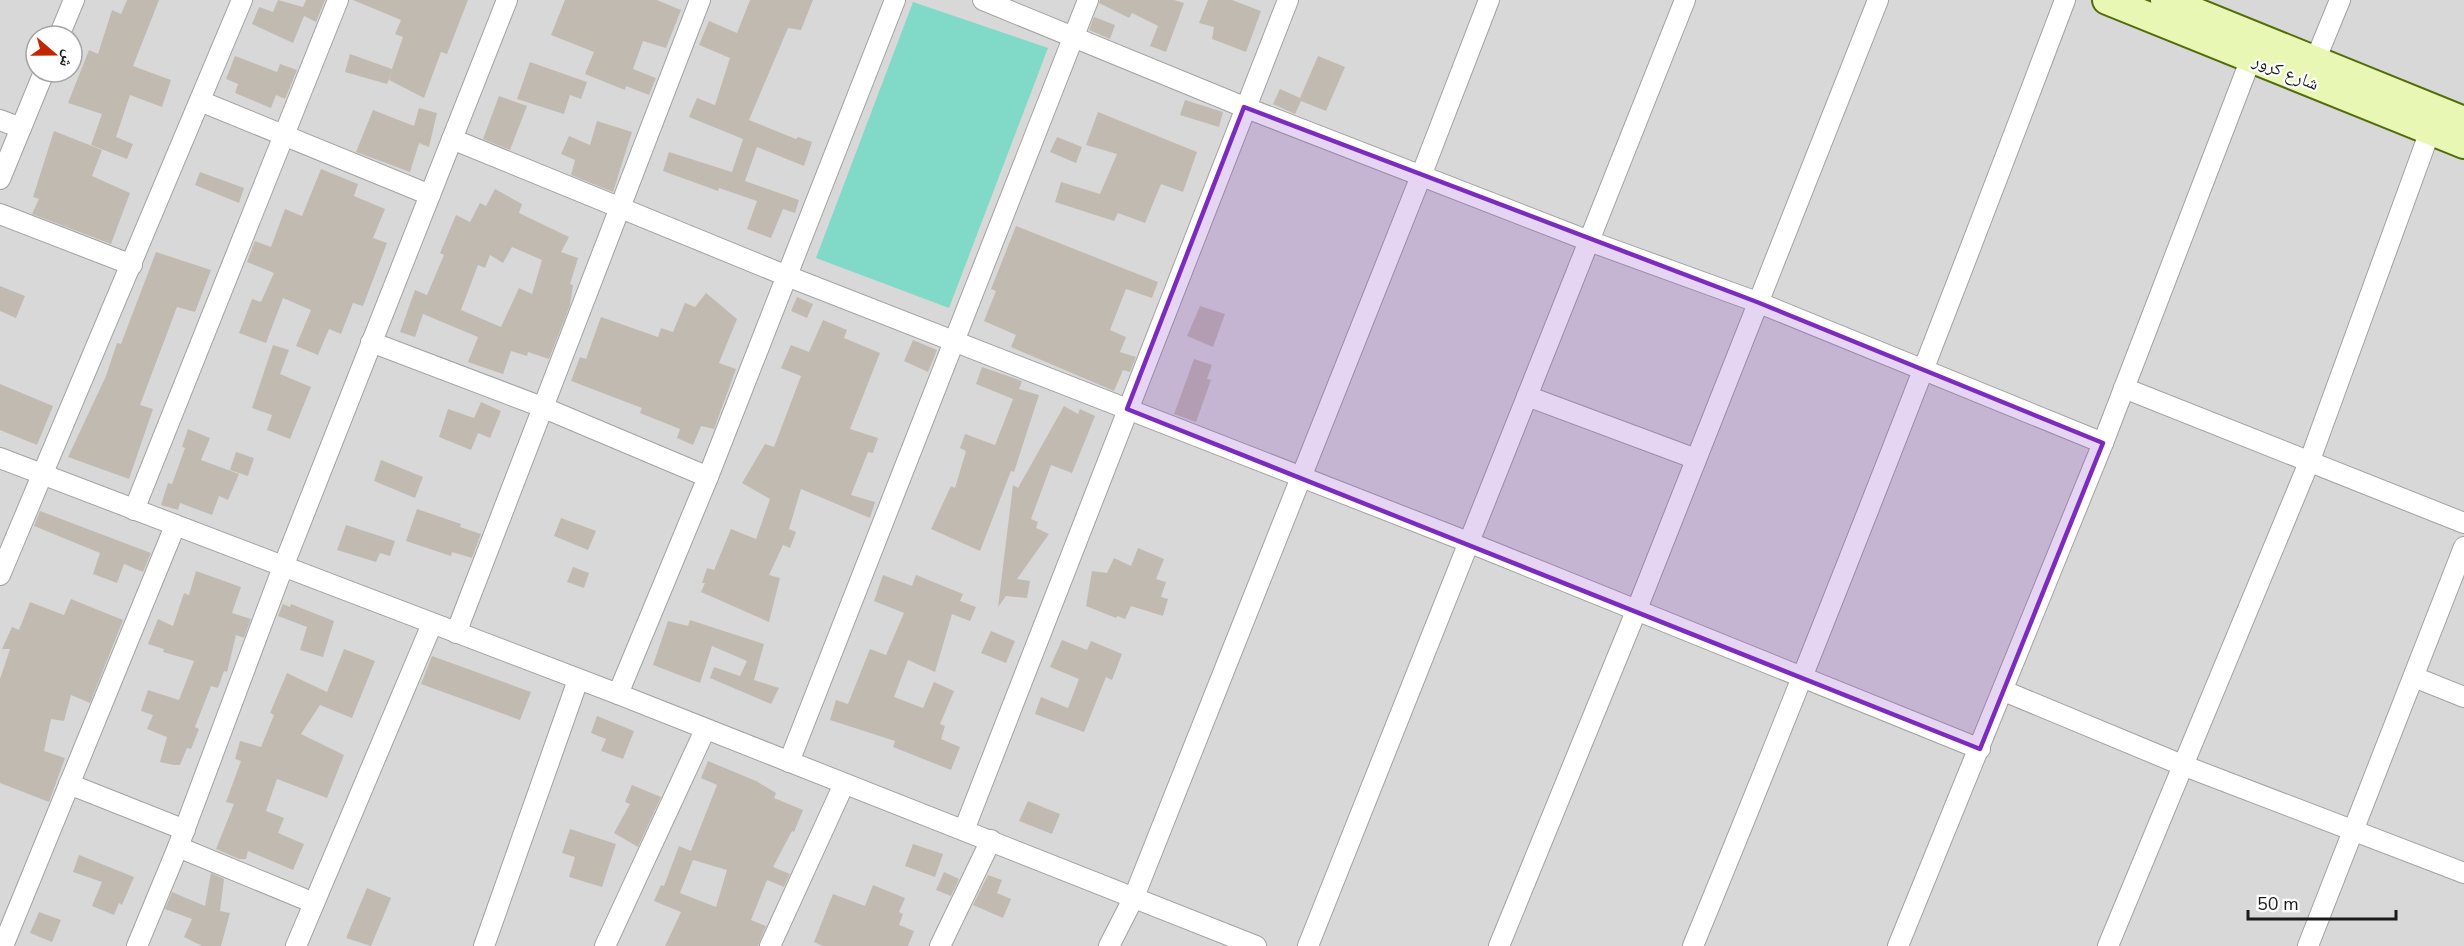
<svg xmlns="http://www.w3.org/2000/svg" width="2464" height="946" font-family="'Nunito Sans','Noto Naskh Arabic',sans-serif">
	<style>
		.residential { fill: #d9d8d8; fill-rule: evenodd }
		.pitch { fill: #80dac7 }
		.building { fill: #c1bab1; fill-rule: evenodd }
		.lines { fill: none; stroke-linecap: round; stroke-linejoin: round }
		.street-casing { stroke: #a2a2a2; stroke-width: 22 }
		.secondary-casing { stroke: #506d08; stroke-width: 32 }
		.street { stroke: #fff; stroke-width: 20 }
		.secondary { stroke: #e8f7b4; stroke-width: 28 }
		.marked { fill: #7b2cbf; fill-opacity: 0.2; stroke: #7b2cbf; stroke-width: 4.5; stroke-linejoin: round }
		.labels { text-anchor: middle; stroke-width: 4.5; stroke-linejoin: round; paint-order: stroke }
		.street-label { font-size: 18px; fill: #1b1b1b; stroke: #fff }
	</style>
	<rect width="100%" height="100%" fill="#edebe1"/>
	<path class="residential" d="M0,0H2464V946H0ZM36,36H72V72H36Z"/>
	<polygon class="pitch" points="913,2 1048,48 949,308 816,258"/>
	<g class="building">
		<polygon points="127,0 159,0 133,66 171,80 162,107 130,95 116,137 133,144 127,159 91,145 102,114 68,103 89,50 98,54 112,10 121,14"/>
		<polygon points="278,0 303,7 306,0 325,0 316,22 304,16 293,43 252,24 259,7 273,12"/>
		<polygon points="353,0 468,0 447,54 441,52 424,98 389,80 392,71 387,84 345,72 350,54 392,69 403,37 395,34 401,20"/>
		<polygon points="565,0 657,0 681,10 666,48 643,41 633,69 656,78 649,95 626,86 625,90 585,74 594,52 551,35"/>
		<polygon points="750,0 813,0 801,30 788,28 749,120 796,139 798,137 812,142 804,166 757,147 745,181 799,200 795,213 783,209 771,238 747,229 757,201 719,188 718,191 663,171 669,152 732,172 743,139 689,117 697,98 715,105 730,58 699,45 709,21 737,33"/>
		<polygon points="1100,0 1174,0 1184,3 1166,52 1150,46 1158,26 1132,13 1129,18 1099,3"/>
		<polygon points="1208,0 1232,0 1261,11 1246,52 1212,39 1214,27 1199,23"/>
		<polygon points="1094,17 1115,25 1110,39 1089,30"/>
		<polygon points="235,56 277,72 280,64 297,70 285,99 276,95 271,108 235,93 238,84 226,79"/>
		<polygon points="1318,56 1345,67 1326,111 1301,101 1295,114 1273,104 1280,89 1300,98"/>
		<polygon points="530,62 587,82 581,99 570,95 564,114 517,99"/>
		<polygon points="499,96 527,106 510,150 483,139"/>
		<polygon points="1185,100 1223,112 1219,127 1180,115"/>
		<polygon points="419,108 437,113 429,147 419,143 410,172 356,152 373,110 414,126"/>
		<polygon points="1098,112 1197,152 1183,192 1161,184 1145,223 1118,213 1114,221 1055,202 1061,182 1100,194 1117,154 1086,145"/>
		<polygon points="597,121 632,132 613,192 571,175 575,160 561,154 569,136 590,145"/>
		<polygon points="54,131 102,150 92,176 130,193 111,244 32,214 39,199 33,197"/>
		<polygon points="1057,137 1082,147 1076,163 1050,152"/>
		<polygon points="321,169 358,184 354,196 385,209 373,238 387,243 363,306 353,303 341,334 329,329 318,355 296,346 311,310 283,298 266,343 239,333 252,299 261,302 274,273 247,262 255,241 271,247 285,209 302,216"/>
		<polygon points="200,172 244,188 239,203 195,185"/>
		<path d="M495,189L522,204L519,213L569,237L561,252L578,258L570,284L573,285L570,305L549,359L528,352L527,356L511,351L503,374L468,362L478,337L423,314L415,337L400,332L415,290L427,295L444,255L440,253L456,215L470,222L480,203L486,206ZM512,247L542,260L532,294L519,288L501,327L461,310L478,265L485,268L490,255L503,263Z"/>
		<polygon points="1016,226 1158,282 1152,298 1126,289 1110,330 1126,337 1120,352 1136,357 1130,372 1123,370 1114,391 1011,347 1016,335 984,321 996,291 991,289"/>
		<polygon points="156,252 211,270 195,312 177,307 140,405 153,409 129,479 68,457 106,376 117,343 121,344"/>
		<polygon points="0,286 25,296 16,318 0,311"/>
		<polygon points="706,293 737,319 719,363 736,369 714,429 701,426 693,445 677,438 680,429 640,413 642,408 571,381 580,357 586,359 601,317 658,337 661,328 673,332 685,303 695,307"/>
		<polygon points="797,297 813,304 807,318 791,311"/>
		<polygon points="1200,306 1225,314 1213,347 1187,336"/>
		<polygon points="823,320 847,330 844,338 880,353 850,429 878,438 873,453 868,452 851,495 875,502 870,518 801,489 789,529 796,532 790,548 783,545 769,575 780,578 769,622 701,592 705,583 702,583 707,568 714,570 731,529 756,539 770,499 742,483 765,444 774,447 801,376 781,368 791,345 809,352"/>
		<polygon points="913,340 937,350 928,372 904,361"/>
		<polygon points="273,345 289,350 280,374 311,387 290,439 267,430 272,415 252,408"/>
		<polygon points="1194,359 1212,365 1207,379 1211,380 1196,422 1174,414"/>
		<polygon points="982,367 1022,381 1019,389 1039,395 1014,472 1011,471 980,551 931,529 951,486 955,488 966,451 960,448 965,434 995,445 1013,399 976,384"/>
		<polygon points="0,384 53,406 37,445 0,430"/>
		<polygon points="481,402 501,411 490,438 478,433 471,450 439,437 448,409 474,418"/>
		<polygon points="1064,406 1078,414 1080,409 1095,416 1072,473 1051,465 1031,519 1038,522 1036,528 1049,534 1017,579 1030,581 1027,598 1006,596 998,607 1013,485 1018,488"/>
		<polygon points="188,429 210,438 201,460 239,474 228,500 219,496 212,515 180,503 178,510 161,505 168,483 172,484 185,448 182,447"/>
		<polygon points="236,452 254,458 248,476 230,470"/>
		<polygon points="381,460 423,477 415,498 374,481"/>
		<polygon points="417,509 461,524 460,527 481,534 472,558 452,552 451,556 406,541"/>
		<polygon points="40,511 151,553 143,572 124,564 117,583 93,574 100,553 34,526"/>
		<polygon points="561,518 596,531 588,550 554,536"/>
		<polygon points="346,525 395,541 390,556 380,553 376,562 337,550"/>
		<polygon points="1138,548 1164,559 1156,579 1166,582 1161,597 1168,599 1163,616 1131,606 1125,619 1117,616 1116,618 1086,606 1092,571 1107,573 1114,558 1131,566"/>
		<polygon points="573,567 589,573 584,588 567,582"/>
		<polygon points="196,571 241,587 232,613 251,619 244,638 236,635 227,672 224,671 218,688 211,686 195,727 199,729 191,749 187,748 180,765 174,765 160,762 167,737 147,729 153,715 141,711 148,690 179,700 194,661 163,652 164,649 148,644 158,619 173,626 184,593 189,595"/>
		<polygon points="883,575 912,586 916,575 963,594 960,601 976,607 970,621 952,614 935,672 908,660 894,697 923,708 934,682 954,691 940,724 945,726 941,739 960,747 951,770 893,747 895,741 830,720 836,700 848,704 870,649 886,655 904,613 874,601"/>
		<polygon points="71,599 123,620 90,703 71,695 64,721 51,719 44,751 65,758 49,802 0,783 0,679 10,649 2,649 12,627 19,630 30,602 64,615"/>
		<polygon points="283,604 290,607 291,604 334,621 323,657 300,650 307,627 278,616"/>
		<polygon points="690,620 764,644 754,680 779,688 771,704 710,678 714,667 740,676 747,661 712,646 700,683 653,665 668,621 688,626"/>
		<polygon points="991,631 1015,641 1006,663 981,653"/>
		<polygon points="1062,640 1087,650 1091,641 1122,654 1112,680 1106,677 1084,732 1035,714 1041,697 1068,708 1079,679 1050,667"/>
		<polygon points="344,649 375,661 352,718 320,705 301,734 344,755 327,798 277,779 266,811 284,818 278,833 304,844 293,870 248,851 246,859 239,859 216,849 234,804 226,802 241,761 235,759 240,741 261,747 274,715 270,713 287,673 327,692"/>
		<polygon points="432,656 531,692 520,720 421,684"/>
		<polygon points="597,716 634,731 623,759 601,751 606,739 591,733"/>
		<path d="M708,761L756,781L776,793L774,798L803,810L794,832L792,831L773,867L790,874L784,887L767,880L751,920L766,926L758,946H665L681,912L654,901L661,885L664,886L679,846L691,851L717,785L701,778ZM693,860L727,870L716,907L680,893Z"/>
		<polygon points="632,785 661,797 638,847 614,833 630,804 625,802"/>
		<polygon points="1028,801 1060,814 1052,834 1019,821"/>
		<polygon points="570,829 616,844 602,887 569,877 575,857 562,853"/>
		<polygon points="913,844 943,854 935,877 905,866"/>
		<polygon points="79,855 134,877 122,905 119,903 114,915 92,906 102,882 73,872"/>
		<polygon points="944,872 959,879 951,896 936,890"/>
		<polygon points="211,873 224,879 220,911 230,913 221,946 202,946 184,937 192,919 165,909 172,892 205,906"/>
		<polygon points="988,875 1002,880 997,893 1011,899 1003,918 973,905"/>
		<polygon points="873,885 905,898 899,912 903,914 899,925 914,931 908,946 823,946 814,942 833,894 865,906"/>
		<polygon points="367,888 391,898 371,946 346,938"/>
		<polygon points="39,912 61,920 52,942 30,933"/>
	</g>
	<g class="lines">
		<g class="street-casing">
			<g id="street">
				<polyline points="983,0 1244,107 1589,241 1757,302 2103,443"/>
				<polyline points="59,36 74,0"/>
				<polyline points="2310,73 2340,0"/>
				<polyline points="200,101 430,195"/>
				<polyline points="0,120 21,128"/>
				<polyline points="452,139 787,276 1468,542 1980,749"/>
				<polyline points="0,179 44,72"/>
				<polyline points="0,214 132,265"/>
				<polyline points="371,342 542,407 708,477"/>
				<polyline points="2124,388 2464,523"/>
				<polyline points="1527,396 1696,459"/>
				<polyline points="0,458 618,694 1256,946"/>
				<polyline points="134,510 338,0"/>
				<polyline points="0,575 242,0"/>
				<polyline points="456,633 700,0"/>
				<polyline points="2414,677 2464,697"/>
				<polyline points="2004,691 2182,765 2464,873"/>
				<polyline points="618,694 708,477 895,0"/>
				<polyline points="789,762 1088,0"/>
				<polyline points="69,784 185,830"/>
				<polyline points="964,830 1288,0"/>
				<polyline points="178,847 314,903"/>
				<polyline points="3,946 175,526"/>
				<polyline points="137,946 178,847 283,567 507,0"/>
				<polyline points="296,946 432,624"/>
				<polyline points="484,946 578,680"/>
				<polyline points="605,946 705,730"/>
				<polyline points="770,946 844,784"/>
				<polyline points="940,946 991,840"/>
				<polyline points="1109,946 1134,897 1421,176 1489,0"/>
				<polyline points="1308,946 1685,0"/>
				<polyline points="1499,946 1637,609 1878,0"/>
				<path d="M1693,946C1822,633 1945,317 2065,0"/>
				<polyline points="1898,946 2103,443 2255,48"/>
				<polyline points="2108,946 2310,460 2430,131"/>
				<polyline points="2308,946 2464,547"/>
			</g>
		</g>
		<g class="secondary-casing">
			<g id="secondary">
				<polyline points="2107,0 2464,144"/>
				<polyline points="2165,0 2464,121"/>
			</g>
		</g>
		<use href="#street" class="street"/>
		<use href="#secondary" class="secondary"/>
	</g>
	<path class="marked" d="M1244,107L1757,302L2103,443L1980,749L1127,409Z"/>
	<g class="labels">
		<g class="street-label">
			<text transform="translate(2286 72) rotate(22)" y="6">شارع كرور</text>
		</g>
	</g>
	<g transform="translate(54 54) rotate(110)"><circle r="28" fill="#ffffff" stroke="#a4a4a4" stroke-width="1.5"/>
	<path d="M0-4.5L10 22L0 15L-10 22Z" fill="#c02606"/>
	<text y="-9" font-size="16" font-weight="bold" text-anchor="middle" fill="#1b1b1b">ش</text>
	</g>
	<path d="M2248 910v9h148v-9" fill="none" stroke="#1b1b1b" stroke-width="3"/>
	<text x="2257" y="910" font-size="18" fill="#1b1b1b" stroke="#ffffff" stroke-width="4.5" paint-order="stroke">50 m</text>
</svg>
